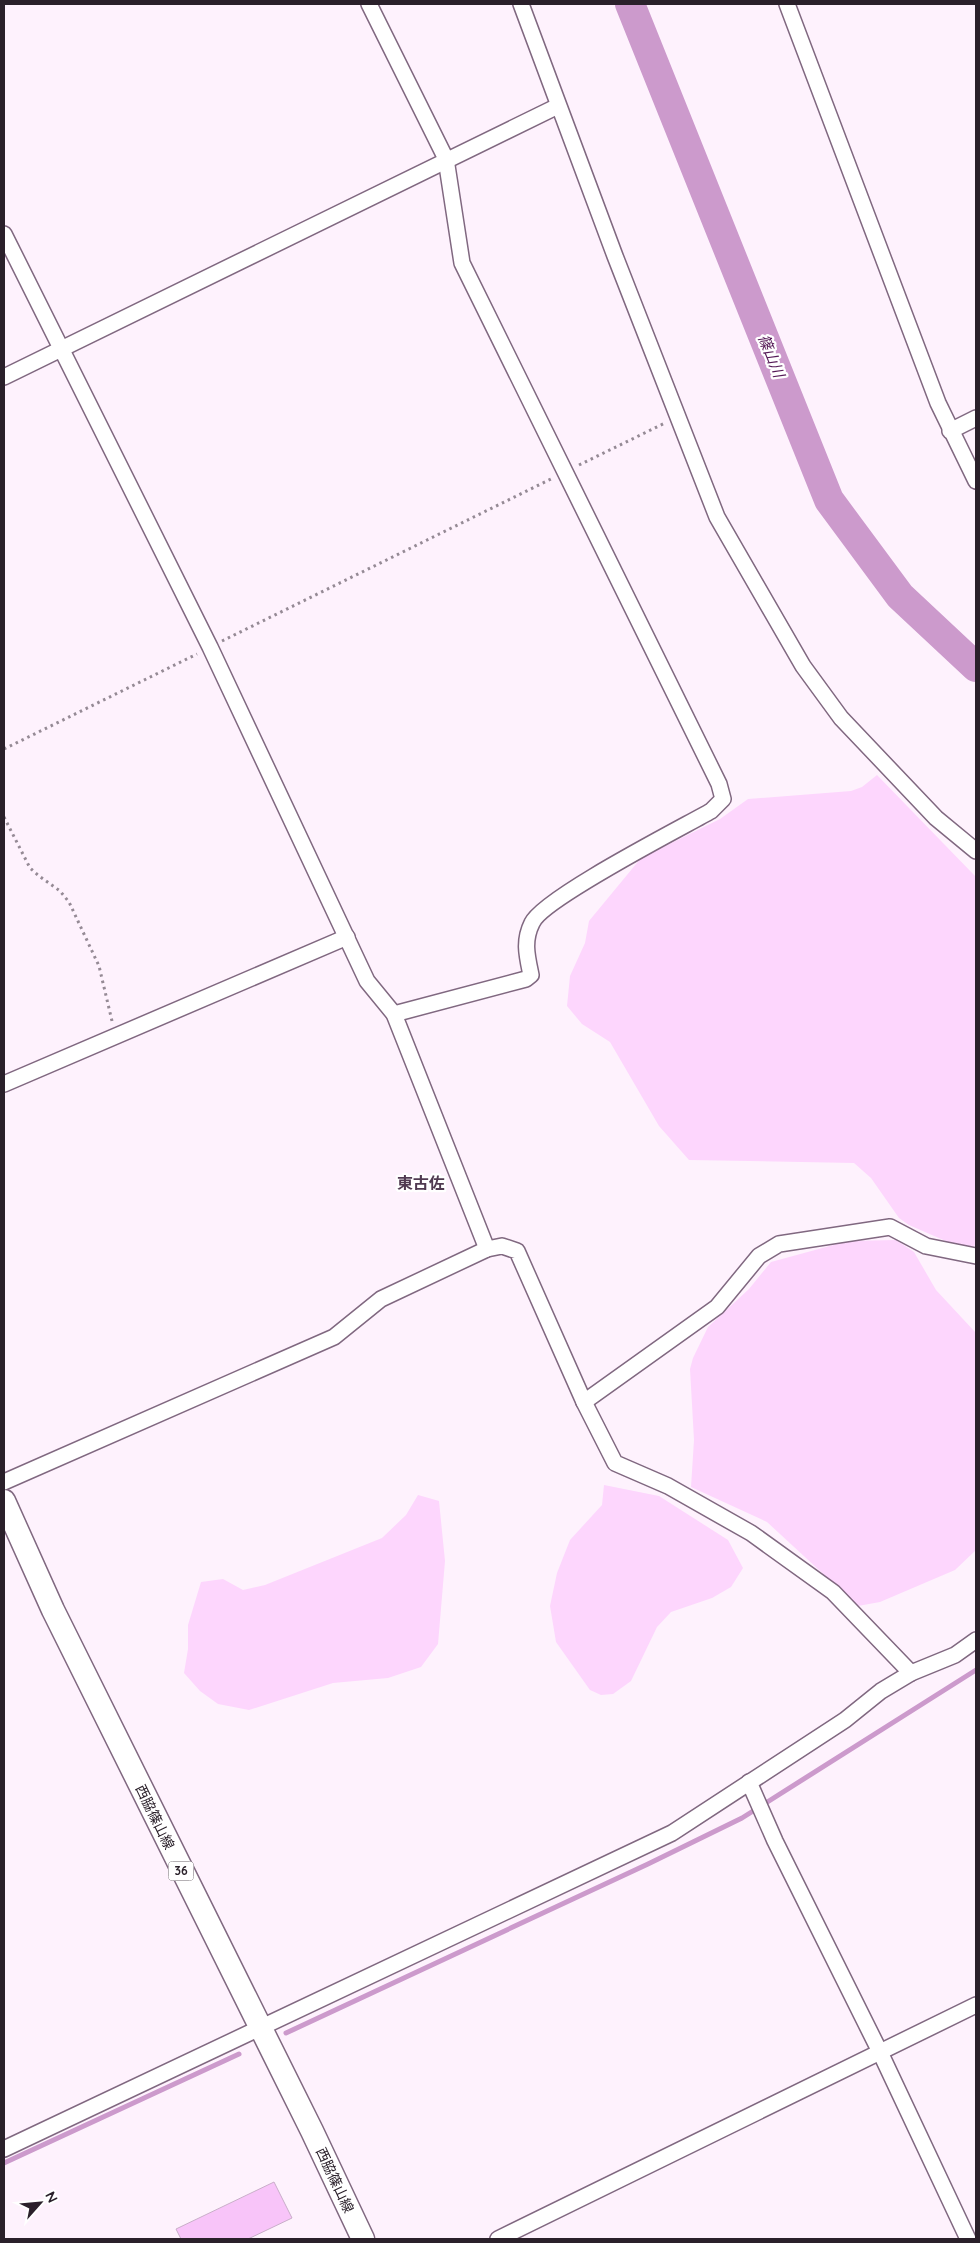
<svg xmlns="http://www.w3.org/2000/svg" width="980" height="2243" font-family="Quicksand,'Noto Sans JP',sans-serif">
	<style>
		.green { fill: #fdd6fd }
		.lines { fill: none; stroke-linecap: round; stroke-linejoin: round }
		.stream { stroke: #cc9acc; stroke-width: 5 }
		.river { stroke: #cc9acc; stroke-width: 30 }
		.building { fill: #f8c4f9; stroke: #c9aec9 }
		.minor-casing { stroke: #806880; stroke-width: 18 }
		.primary-casing { stroke: #806880; stroke-width: 25 }
		.path { stroke: #958a95; stroke-width: 3; stroke-dasharray: 2.5 4; stroke-linecap: butt }
		.minor { stroke: #fff; stroke-width: 15 }
		.primary { stroke: #fff; stroke-width: 22 }
		.labels { text-anchor: middle; stroke-width: 4.5; stroke-linejoin: round; paint-order: stroke }
		.shield { fill: #fff; stroke: #6a636a; stroke-width: 1 }
		.shield-label { font-size: 12px; font-weight: bold; fill: #2a202a }
		.street-label { font-size: 14px; fill: #2a202a; stroke: #fff }
		.water-label { font-size: 15px; font-style: italic; fill: #551a57; stroke: #fff }
		.quarter-label { font-size: 16px; font-weight: bold; fill: #503a51; stroke: #fff }
	</style>
	<rect width="100%" height="100%" fill="#fef2fd"/>
	<g class="green">
		<polygon points="877,775 976,877 976,1245 964,1249 909,1225 899,1218 871,1178 854,1163 689,1160 659,1126 610,1042 582,1024 567,1006 570,976 585,943 589,921 641,858 720,819 748,799 851,791 862,787"/>
		<polygon points="896,1240 914,1252 936,1290 976,1333 976,1550 955,1570 880,1602 858,1606 767,1522 691,1487 694,1440 690,1369 693,1358 708,1327 749,1289 771,1262 848,1241"/>
		<polygon points="604,1485 659,1496 728,1540 743,1568 731,1587 712,1598 671,1612 657,1627 631,1681 613,1694 601,1695 590,1690 556,1642 550,1606 557,1573 570,1540 602,1505"/>
		<polygon points="418,1495 439,1501 445,1561 438,1644 421,1667 388,1678 333,1683 249,1710 218,1704 200,1691 184,1673 188,1649 188,1625 201,1582 223,1579 243,1590 265,1585 382,1538 406,1515"/>
	</g>
	<g class="lines">
		<g class="stream">
			<polyline points="286,2033 648,1864 742,1818 976,1670"/>
			<polyline points="4,2163 239,2054"/>
		</g>
		<polyline class="river" points="630,4 829,500 900,596 976,667"/>
	</g>
	<polygon class="building" points="274,2182 292,2218 248,2239 181,2239 176,2229"/>
	<g class="lines">
		<g class="minor-casing">
			<g id="minor">
				<path d="M369,4L446,159L462,263L719,784L723,799L711,811C681,828 542,899 532,923C523,941 527,956 531,975L526,979L394,1014"/>
				<polyline points="521,4 615,256 717,517 803,666 841,718 936,818 976,851"/>
				<polyline points="787,4 938,403 976,481"/>
				<polyline points="4,234 210,647 367,981 394,1014 487,1249"/>
				<polyline points="4,377 558,106"/>
				<polyline points="950,431 976,418"/>
				<polyline points="4,1084 347,937"/>
				<polyline points="584,1402 717,1307 759,1256 779,1244 890,1227 926,1246 976,1256"/>
				<polyline points="4,1482 334,1337 381,1299 487,1249 502,1246 517,1251 584,1402 615,1463 668,1486 751,1533 833,1592 911,1673"/>
				<polyline points="749,1782 775,1841 880,2052 968,2239"/>
				<polyline points="4,2149 672,1833 845,1720 881,1691 911,1673 955,1655 976,1640"/>
				<polyline points="498,2239 976,2005"/>
			</g>
		</g>
		<g class="primary-casing">
			<polyline id="primary" points="4,1501 53,1610 312,2131 363,2239"/>
		</g>
		<g class="path">
			<polyline points="579,465 665,423"/>
			<polyline points="222,641 553,478"/>
			<polyline points="4,749 197,654"/>
			<polyline points="4,817 30,868 39,876 60,891 69,902 99,966 112,1021"/>
		</g>
		<use href="#minor" class="minor"/>
		<use href="#primary" class="primary"/>
	</g>
	<g class="labels">
		<rect class="shield" x="168.5" y="1861.5" width="25" height="19" rx="4"/>
		<g class="shield-label">
			<text x="181" y="1875">36</text>
		</g>
		<g class="street-label">
			<text transform="translate(155 1817) rotate(64)" y="5">西脇篠山線</text>
			<text transform="translate(335 2180) rotate(65)" y="5">西脇篠山線</text>
		</g>
		<g class="water-label">
			<text transform="translate(771 356) rotate(68)" y="5">篠山川</text>
		</g>
		<g class="quarter-label">
			<text x="421" y="1189">東古佐</text>
		</g>
	</g>
	<rect width="980" height="2243" fill="none" stroke="#2a202a" stroke-width="10"/>
	<g transform="translate(40 2203) rotate(63)" stroke="#ffffff" stroke-width="4" paint-order="stroke">
	<path d="M0-4L9 19L0 12L-9 19Z" fill="#2a202a"/>
	<text y="-8" font-size="14" font-weight="bold" text-anchor="middle" fill="#2a202a">N</text>
	</g>
</svg>
